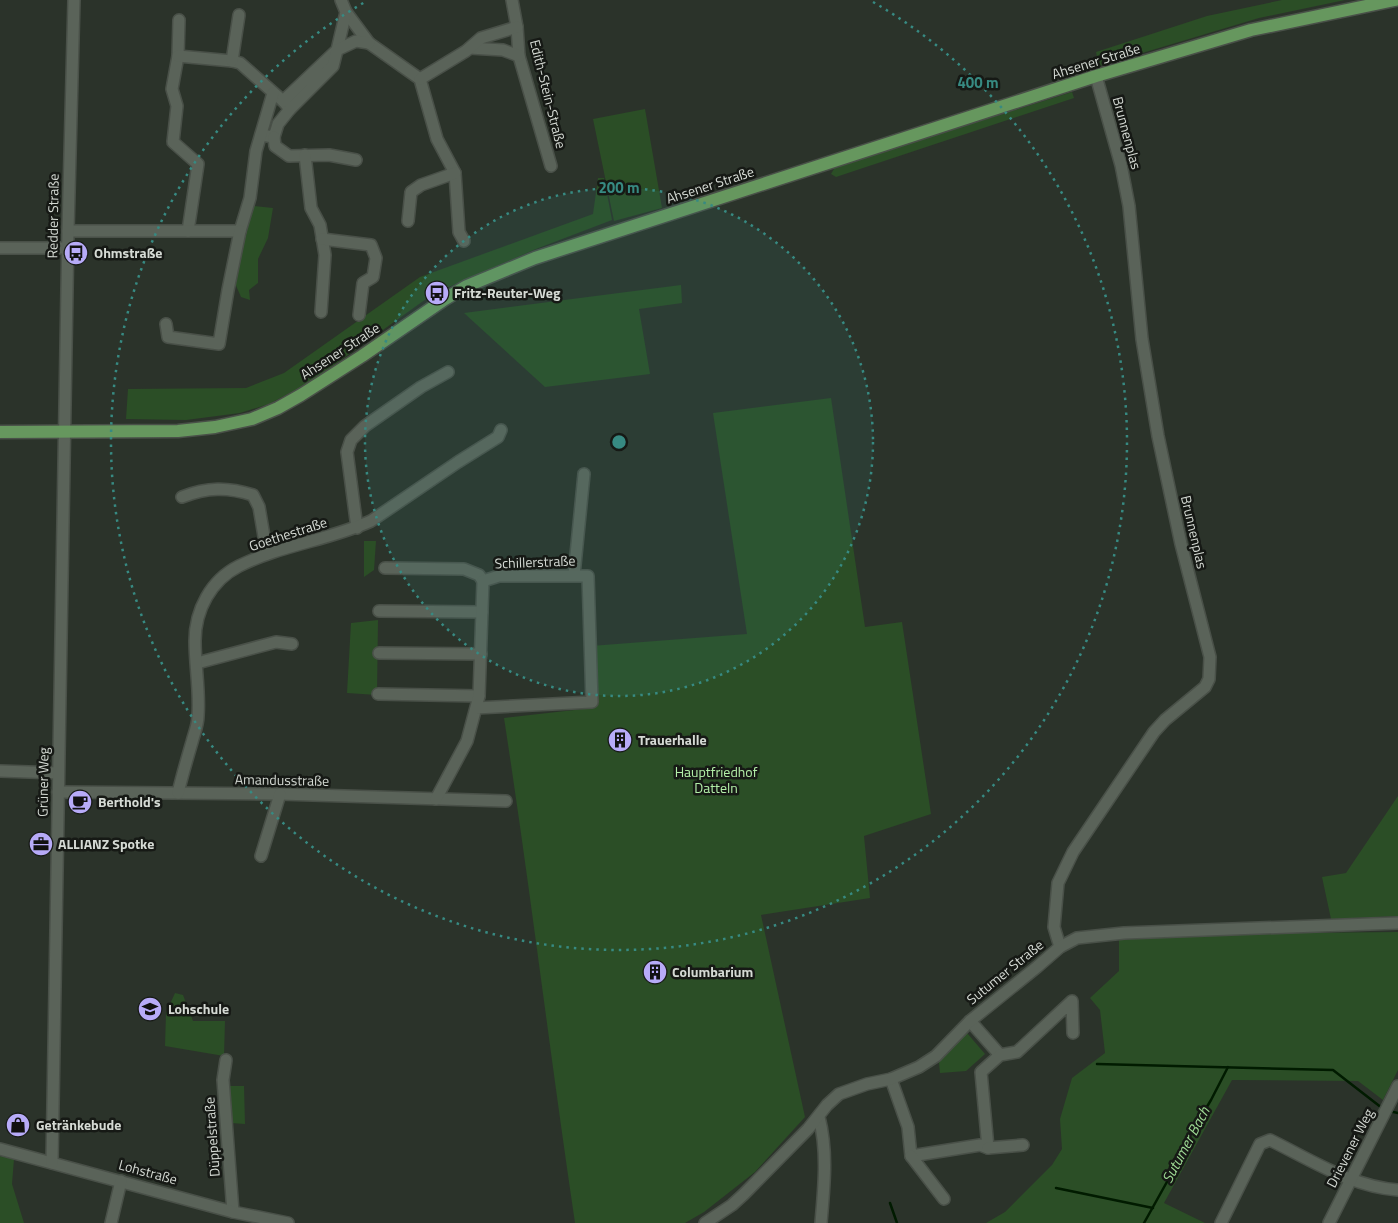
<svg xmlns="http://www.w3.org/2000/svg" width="1398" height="1223" font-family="'Titillium Web',sans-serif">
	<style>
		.green { fill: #2b4e26 }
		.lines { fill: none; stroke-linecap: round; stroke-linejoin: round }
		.stream { stroke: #011b00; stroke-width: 2.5 }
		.minor-casing { stroke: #495048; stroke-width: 14 }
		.major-casing { stroke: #495048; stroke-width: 15 }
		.minor { stroke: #5a6359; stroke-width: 11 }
		.major { stroke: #66975e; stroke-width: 12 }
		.ring { fill: none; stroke: #378a82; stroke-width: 2.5; stroke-dasharray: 2.5 5 }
		.labels { text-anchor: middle; stroke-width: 5; stroke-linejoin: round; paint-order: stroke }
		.street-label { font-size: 14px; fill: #d5dad4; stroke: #161915 }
		.poi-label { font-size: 14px; font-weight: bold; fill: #d5dad4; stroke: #161915; text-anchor: start }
		.park-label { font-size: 14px; fill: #b3efa8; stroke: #161915 }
		.water-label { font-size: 15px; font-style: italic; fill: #9eda94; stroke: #161915 }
		.centre { fill: #378a82; stroke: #161915; stroke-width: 2.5 }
		.ring-label { font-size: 15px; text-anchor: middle; font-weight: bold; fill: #378a82; stroke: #161915; stroke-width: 5; stroke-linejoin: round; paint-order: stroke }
	</style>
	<rect width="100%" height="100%" fill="#2b332a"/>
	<g class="green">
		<polygon points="1282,0 1345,0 1259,18 1099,66 1096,52 1207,16"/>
		<polygon points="1072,92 1074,98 836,177 831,174 835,167"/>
		<polygon points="645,109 662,208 614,221 593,119"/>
		<polygon points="598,178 604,178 612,220 536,249 433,294 309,383 269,404 240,413 186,420 126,419 128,389 246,388 284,373 420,277 593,214"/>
		<polygon points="254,206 273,208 268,238 258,259 258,283 249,290 250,300 241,297 234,281 238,250 246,236 249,212"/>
		<polygon points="681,285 682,303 639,309 650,374 545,387 464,313"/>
		<path d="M831,398L865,627L902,622L931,814L864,836L870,898L761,915L805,1117L755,1172L704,1212L685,1223H575C550,1055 530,886 504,718L592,708L591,646L747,634L713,413Z"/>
		<polygon points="364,541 376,541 374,570 364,577"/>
		<polygon points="378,620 377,695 347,693 351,623"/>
		<polygon points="1398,796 1398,916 1331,919 1322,877 1346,873"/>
		<polygon points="1398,932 1398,1070 1383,1100 1358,1081 1232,1080 1164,1203 1205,1223 986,1223 1005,1212 1052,1165 1062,1149 1060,1119 1072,1078 1105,1053 1100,1010 1090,998 1119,971 1119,940 1201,934"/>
		<polygon points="175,993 183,995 193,1021 225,1021 224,1056 165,1046 166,1013"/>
		<polygon points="967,1033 985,1054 966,1071 940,1073 939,1063 940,1059"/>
		<polygon points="228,1086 244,1086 245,1124 231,1123"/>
		<polygon points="0,1156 14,1159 12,1184 24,1223 0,1223"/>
	</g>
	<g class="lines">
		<g class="stream">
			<polyline points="1097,1064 1333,1070 1382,1108"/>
			<polyline points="1389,1111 1398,1113"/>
			<polyline points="1056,1188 1153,1208"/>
			<polyline points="890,1203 897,1223"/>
			<polyline points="1144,1223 1168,1180 1176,1158 1211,1100 1228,1067"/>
		</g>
		<g class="minor-casing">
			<g id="minor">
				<polyline points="512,0 517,27 519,56 551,166"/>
				<polyline points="346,12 369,43 420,79 437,139 455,173 459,232 464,241"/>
				<polyline points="179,20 178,56 172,89 177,106 173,142 198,164 188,231"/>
				<polyline points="470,48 503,50 519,56"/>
				<polyline points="178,56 232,61 240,63 283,101 290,109"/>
				<polyline points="232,61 239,15"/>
				<polyline points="420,79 466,51 481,38 517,27"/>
				<polyline points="283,101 337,50 346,12 341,0"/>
				<polyline points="261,135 274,137 278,124 290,109 333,66 337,50 356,41 369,43"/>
				<polyline points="274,137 275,146 289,156 329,155 356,160"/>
				<polyline points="305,155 311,208 320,225 325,255 321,312"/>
				<polyline points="408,221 411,192 421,185 455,173"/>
				<polyline points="68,231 240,231 250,198 256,151 273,93"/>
				<polyline points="322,239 371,245 376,258 373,277 363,283 359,315"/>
				<polyline points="0,248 68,248"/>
				<polyline points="166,324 168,337 219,344 228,290 240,231"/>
				<path d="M182,497C207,487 228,487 253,495L259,507L267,554"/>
				<polyline points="357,528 347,452 351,440 365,426 421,387 448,372"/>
				<polyline points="385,568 464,569 479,575 483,581"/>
				<polyline points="574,575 584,474"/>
				<polyline points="379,611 482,612"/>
				<polyline points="379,653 481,654"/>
				<polyline points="197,663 276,642 292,644"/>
				<polyline points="378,694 479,696"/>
				<polyline points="0,771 58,773"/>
				<polyline points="58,792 280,794 506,801"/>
				<path d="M178,793C182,776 187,759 192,742C194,734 198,725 198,716C200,691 195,666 195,641C195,610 211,580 239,566C281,545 329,540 371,521L458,462L498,437L501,430"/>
				<polyline points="436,799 467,741 479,696 483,581 499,576 588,576 592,702 476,708"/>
				<polyline points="261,856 280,794"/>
				<polyline points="1060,947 1054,927 1058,883 1073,852 1154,732 1165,720 1205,687 1209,679 1210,657 1181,544 1158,436 1142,339 1129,206 1121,165 1096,76"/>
				<polyline points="970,1021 1000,1055"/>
				<polyline points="226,1060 223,1080 233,1212"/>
				<polyline points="891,1079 908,1127 911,1156 980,1145 988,1148 981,1072 1000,1055 1017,1052 1072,1001 1073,1033"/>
				<path d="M819,1117C828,1152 824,1187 821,1223"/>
				<polyline points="988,1148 1023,1145"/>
				<polyline points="0,1149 233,1212 288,1223"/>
				<polyline points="911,1156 944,1199"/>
				<polyline points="52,1163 68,231 74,0"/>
				<polyline points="111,1223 121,1181"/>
				<polyline points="705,1223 732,1205 744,1194 808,1129 827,1105 839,1094 867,1084 891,1079 919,1067 936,1056 970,1021 1037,967 1060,947 1077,938 1124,933 1398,923"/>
				<path d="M1221,1223L1260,1144L1270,1140C1311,1160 1352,1187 1398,1190"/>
				<polyline points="1329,1223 1398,1086"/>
			</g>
		</g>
		<g class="major-casing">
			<polyline id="major" points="0,432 178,431 215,427 252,419 278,408 301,395 362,356 445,299 467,286 535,258 1096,76 1251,30 1395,0"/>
		</g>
		<use href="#minor" class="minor"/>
		<use href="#major" class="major"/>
	</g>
	<circle cx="619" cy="442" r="254" fill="#378a82" fill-opacity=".12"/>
	<g class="ring">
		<circle cx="619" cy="442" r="254"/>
		<path d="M873 2A508 508 0 1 1 365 2"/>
	</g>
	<defs>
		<g id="bus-disc" transform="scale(1.25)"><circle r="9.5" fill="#b7abf8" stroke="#161915"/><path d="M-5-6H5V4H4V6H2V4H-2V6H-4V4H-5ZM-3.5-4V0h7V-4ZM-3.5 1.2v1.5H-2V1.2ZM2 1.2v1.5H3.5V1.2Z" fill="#111"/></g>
		<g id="building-disc" transform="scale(1.25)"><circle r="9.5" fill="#b7abf8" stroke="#161915"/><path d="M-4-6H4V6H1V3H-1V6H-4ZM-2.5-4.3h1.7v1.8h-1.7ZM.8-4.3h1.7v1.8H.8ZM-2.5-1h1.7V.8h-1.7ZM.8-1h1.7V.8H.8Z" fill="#111"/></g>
		<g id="cafe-disc" transform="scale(1.25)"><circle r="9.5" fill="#b7abf8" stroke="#161915"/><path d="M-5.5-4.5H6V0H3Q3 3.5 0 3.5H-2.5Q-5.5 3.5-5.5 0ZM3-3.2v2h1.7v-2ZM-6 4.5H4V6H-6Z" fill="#111"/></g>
		<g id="office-disc" transform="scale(1.25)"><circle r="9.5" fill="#b7abf8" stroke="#161915"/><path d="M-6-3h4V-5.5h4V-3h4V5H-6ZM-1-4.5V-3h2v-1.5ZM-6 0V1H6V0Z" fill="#111"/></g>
		<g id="school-disc" transform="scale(1.25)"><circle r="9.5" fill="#b7abf8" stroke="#161915"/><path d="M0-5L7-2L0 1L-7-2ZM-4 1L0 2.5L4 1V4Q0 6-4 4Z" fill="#111"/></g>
		<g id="shop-disc" transform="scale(1.25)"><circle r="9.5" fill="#b7abf8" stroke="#161915"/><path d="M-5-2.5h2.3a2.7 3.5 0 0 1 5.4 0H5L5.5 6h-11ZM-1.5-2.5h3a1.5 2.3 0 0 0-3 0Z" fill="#111"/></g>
	</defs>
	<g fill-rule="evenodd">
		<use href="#bus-disc" x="76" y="253"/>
		<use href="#bus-disc" x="437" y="293"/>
		<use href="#building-disc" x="620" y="740"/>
		<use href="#cafe-disc" x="80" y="802"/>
		<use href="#office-disc" x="41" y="844"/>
		<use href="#building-disc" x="655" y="972"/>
		<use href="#school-disc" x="150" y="1009"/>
		<use href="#shop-disc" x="18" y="1125"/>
	</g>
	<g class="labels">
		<g class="street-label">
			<text transform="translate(1096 61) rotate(-17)" y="5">Ahsener Straße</text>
			<text transform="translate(548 94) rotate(76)" y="5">Edith-Stein-Straße</text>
			<text transform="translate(1127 133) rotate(75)" y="5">Brunnenplas</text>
			<text transform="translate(710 185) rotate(-18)" y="5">Ahsener Straße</text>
			<text transform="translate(53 216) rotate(-89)" y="5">Redder Straße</text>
			<text transform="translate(340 351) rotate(-33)" y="5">Ahsener Straße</text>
			<text transform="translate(1194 532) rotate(77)" y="5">Brunnenplas</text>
			<text transform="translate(288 534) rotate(-18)" y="5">Goethestraße</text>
			<text transform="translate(535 562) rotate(-2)" y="5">Schillerstraße</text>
			<text transform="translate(282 780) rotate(1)" y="5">Amandusstraße</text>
			<text transform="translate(43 782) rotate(-89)" y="5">Grüner Weg</text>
			<text transform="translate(1005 972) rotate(-39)" y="5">Sutumer Straße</text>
			<text transform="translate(212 1137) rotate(-94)" y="5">Düppelstraße</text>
			<text transform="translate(1350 1148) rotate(-63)" y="5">Drievener Weg</text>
			<text transform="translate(148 1172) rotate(15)" y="5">Lohstraße</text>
		</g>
		<g class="poi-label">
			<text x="94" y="258">Ohmstraße</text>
			<text x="454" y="298">Fritz-Reuter-Weg</text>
			<text x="638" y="745">Trauerhalle</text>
			<text x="98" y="807">Berthold's</text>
			<text x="58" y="849">ALLIANZ Spotke</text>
			<text x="672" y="977">Columbarium</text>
			<text x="168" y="1014">Lohschule</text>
			<text x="36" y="1130">Getränkebude</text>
		</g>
		<g class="park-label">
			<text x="716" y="777">Hauptfriedhof<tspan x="716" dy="16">Datteln</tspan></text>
		</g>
		<g class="water-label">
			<text transform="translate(1186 1145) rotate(-62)" y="5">Sutumer Bach</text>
		</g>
	</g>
	<circle cx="619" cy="442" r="8" class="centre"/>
	<g class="ring-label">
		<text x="978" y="88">400 m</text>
		<text x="619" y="193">200 m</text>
	</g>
</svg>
